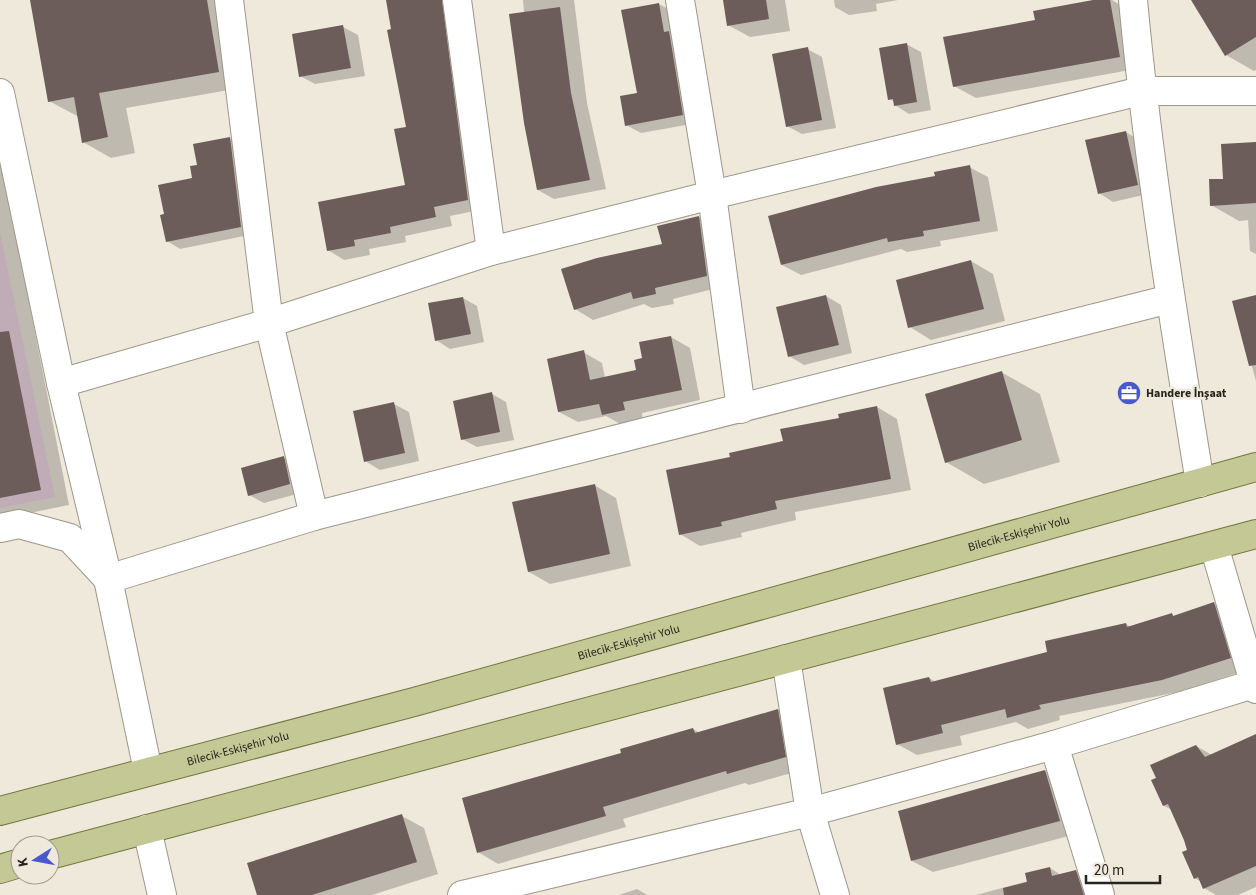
<svg xmlns="http://www.w3.org/2000/svg" width="1256" height="895" font-family="'Source Sans 3',sans-serif">
	<style>
		.industrial { fill: #f0d8e4 }
		.shadow { fill: #0003 }
		.building { fill: #6c5d5a }
		.lines { fill: none; stroke-linecap: round; stroke-linejoin: round }
		.minor-casing { stroke: #9d978a; stroke-width: 30 }
		.major-casing { stroke: #72773e; stroke-width: 30 }
		.minor { stroke: #fff; stroke-width: 28 }
		.major { stroke: #c3c895; stroke-width: 28 }
		.labels { text-anchor: middle; stroke-width: 5; stroke-linejoin: round; paint-order: stroke }
		.poi-label { font-size: 12px; font-weight: bold; fill: #26241f; stroke: #efe9db; text-anchor: start }
		.street-label { font-size: 12px; fill: #26241f; stroke: #efe9db }
	</style>
	<rect width="100%" height="100%" fill="#efe9db"/>
	<polygon class="industrial" points="0,232 55,497 0,508"/>
	<g class="shadow">
		<polygon points="31,0 231,0 246,87 126,108 135,153 111,158 83,142 79,117 49,101"/>
		<polygon points="387,0 461,0 484,209 450,216 452,226 405,236 406,242 369,249 370,255 344,260 328,250 406,186 407,128"/>
		<polygon points="523,0 574,0 587,103 606,189 554,199 538,190"/>
		<polygon points="725,0 785,0 790,31 750,37 728,25"/>
		<polygon points="834,0 898,0 876,4 877,11 849,15 835,7"/>
		<polygon points="1100,0 1112,0 1130,11 1141,68 976,98 954,86 1036,21"/>
		<polygon points="1193,0 1256,0 1256,70 1254,71 1226,55"/>
		<polygon points="659,4 673,12 697,123 641,133 626,125 639,94"/>
		<polygon points="343,27 358,35 365,76 315,84 300,76"/>
		<polygon points="906,44 921,52 931,110 909,114 895,105 894,102 890,99"/>
		<polygon points="807,49 822,57 836,128 802,134 787,126"/>
		<polygon points="1126,132 1140,141 1152,193 1113,202 1099,193"/>
		<polygon points="230,139 243,146 254,234 180,249 167,241 166,215 194,179 199,166"/>
		<polygon points="1256,143 1256,254 1250,251 1248,220 1239,221 1211,205 1224,180"/>
		<polygon points="0,155 69,505 0,519"/>
		<polygon points="969,167 988,177 998,231 940,241 941,246 907,252 901,249 801,275 782,265 937,177"/>
		<polygon points="699,217 717,228 725,286 673,299 674,304 652,308 644,304 593,320 575,309"/>
		<polygon points="971,261 993,274 1005,321 931,340 910,327"/>
		<polygon points="826,296 841,305 852,353 804,365 789,356"/>
		<polygon points="1256,296 1256,381 1234,302"/>
		<polygon points="463,298 477,306 484,342 450,349 436,340"/>
		<polygon points="671,337 690,348 700,400 642,413 643,421 622,425 606,416 578,422 559,412 583,352 602,363 605,378 638,371 643,359"/>
		<polygon points="1001,372 1040,394 1060,462 984,484 946,462"/>
		<polygon points="492,394 506,402 514,440 477,447 462,439"/>
		<polygon points="394,404 409,412 419,461 380,470 365,461"/>
		<polygon points="877,407 897,419 911,490 795,512 796,520 741,533 742,537 700,546 680,534 732,458 784,441 840,419"/>
		<polygon points="284,458 298,466 304,492 264,503 249,495"/>
		<polygon points="594,485 616,498 631,566 550,584 529,572"/>
		<polygon points="1214,603 1234,615 1250,669 1183,691 1059,716 1060,720 1028,729 1016,722 960,736 962,745 917,755 897,744 929,678 936,682 1049,652 1126,624 1131,627 1172,615 1175,617"/>
		<polygon points="778,710 798,722 806,769 749,785 745,783 623,819 626,827 498,864 478,852 693,729 700,733"/>
		<polygon points="1256,735 1256,887 1238,895 1216,895 1204,888 1202,882 1194,878 1188,850 1172,810 1164,806 1157,778 1196,746 1212,755"/>
		<polygon points="1045,771 1065,783 1080,833 933,872 912,861"/>
		<polygon points="402,816 424,828 438,874 372,895 259,895"/>
		<polygon points="1050,868 1061,875 1076,871 1097,884 1101,895 976,895 1028,881"/>
		<polygon points="637,889 647,895 619,895"/>
	</g>
	<g class="building">
		<polygon points="30,0 207,0 219,72 99,93 108,137 82,143 74,97 48,102"/>
		<polygon points="386,0 442,0 468,200 434,207 436,217 390,227 391,233 354,240 355,246 327,251 318,202 405,185 394,129 406,127 387,30 391,29"/>
		<polygon points="723,0 766,0 769,19 727,26"/>
		<polygon points="1093,0 1110,0 1120,57 953,87 943,37 1035,20 1033,11"/>
		<polygon points="1191,0 1256,0 1256,37 1225,56"/>
		<polygon points="659,3 664,32 669,31 683,115 625,126 620,96 637,93 621,10"/>
		<polygon points="560,7 571,93 590,180 537,190 524,123 509,14"/>
		<polygon points="343,25 351,68 299,77 292,34"/>
		<polygon points="907,43 917,102 894,106 893,99 888,100 879,48"/>
		<polygon points="808,47 822,120 786,127 772,54"/>
		<polygon points="1126,131 1138,185 1098,194 1085,140"/>
		<polygon points="230,137 241,227 166,242 160,215 164,214 158,185 192,178 190,166 197,165 193,144"/>
		<polygon points="1256,142 1256,203 1210,206 1209,179 1223,179 1221,144"/>
		<polygon points="970,165 980,221 923,231 924,236 888,242 887,238 781,265 768,216 876,187 935,176 934,172"/>
		<polygon points="699,216 707,276 655,288 656,294 633,299 631,292 574,310 561,269 597,258 662,244 657,226"/>
		<polygon points="971,260 984,309 908,328 896,280"/>
		<polygon points="826,295 839,345 788,357 776,307"/>
		<polygon points="1256,295 1256,365 1249,366 1232,301"/>
		<polygon points="463,297 471,334 435,341 428,303"/>
		<polygon points="9,331 41,490 0,498 0,332"/>
		<polygon points="671,336 682,390 623,402 625,410 602,415 599,404 558,412 547,359 584,350 590,380 636,370 634,360 642,358 639,342"/>
		<polygon points="1002,371 1022,440 945,463 925,394"/>
		<polygon points="492,392 500,432 461,440 453,401"/>
		<polygon points="394,402 405,453 364,462 353,411"/>
		<polygon points="877,406 891,479 775,501 777,509 721,522 722,526 679,535 666,470 730,457 729,453 783,441 780,429 839,418 838,414"/>
		<polygon points="284,456 290,484 248,496 241,468"/>
		<polygon points="595,484 610,554 528,572 512,502"/>
		<polygon points="1214,602 1231,658 1162,680 1039,705 1041,709 1007,718 1005,709 941,725 943,733 896,745 883,688 929,677 931,682 1047,652 1045,641 1126,623 1127,627 1172,613 1173,616"/>
		<polygon points="778,709 786,757 727,774 726,771 603,807 606,816 477,853 462,798 621,753 620,749 693,728 695,733"/>
		<polygon points="1256,734 1256,866 1203,889 1198,877 1194,879 1182,852 1187,850 1184,840 1168,804 1163,806 1151,780 1156,778 1150,765 1196,745 1205,757"/>
		<polygon points="1045,770 1060,821 911,861 898,811"/>
		<polygon points="402,814 417,862 312,895 257,895 247,863"/>
		<polygon points="1050,867 1052,876 1076,870 1084,895 1004,895 1003,888 1027,882 1025,873"/>
	</g>
	<g class="lines">
		<g class="minor-casing">
			<g id="minor">
				<polyline points="229,0 269,323 314,516"/>
				<polyline points="457,0 491,251"/>
				<polyline points="680,0 712,195 741,409"/>
				<path d="M1133,0C1148,162 1174,322 1200,483"/>
				<polyline points="0,93 61,383 108,579 148,771"/>
				<polyline points="61,383 269,323 491,251 712,195 1141,91 1256,91"/>
				<polyline points="0,528 19,524 70,538 108,579 314,516 1170,299"/>
				<polyline points="1214,546 1256,689"/>
				<polyline points="786,659 810,812 835,895"/>
				<polyline points="1054,745 1100,895"/>
				<polyline points="147,829 162,895"/>
				<polyline points="462,895 810,812 1054,745 1254,684"/>
			</g>
		</g>
		<g class="major-casing">
			<g id="major">
				<path id="s1" d="M0,811L414,702L1256,467"/>
				<polyline points="50,855 1256,534"/>
				<polyline points="0,869 20,863"/>
			</g>
		</g>
		<use href="#minor" class="minor"/>
		<use href="#major" class="major"/>
	</g>
	<defs>
		<g id="office-disc" transform="scale(1.25)"><circle r="9.5" fill="#4858cd" stroke="#efe9db"/><path d="M-6-3h4V-5.5h4V-3h4V5H-6ZM-1-4.5V-3h2v-1.5ZM-6 0V1H6V0Z" fill="#fff"/></g>
	</defs>
	<g fill-rule="evenodd">
		<use href="#office-disc" x="1129" y="393"/>
	</g>
	<g class="labels">
		<g class="poi-label">
			<text x="1146" y="397">Handere İnşaat</text>
		</g>
		<g class="street-label">
			<text dy="4" stroke="none"><textPath href="#s1" startOffset="1056">Bilecik-Eskişehir Yolu</textPath></text>
			<text dy="4" stroke="none"><textPath href="#s1" startOffset="651">Bilecik-Eskişehir Yolu</textPath></text>
			<text dy="4" stroke="none"><textPath href="#s1" startOffset="246">Bilecik-Eskişehir Yolu</textPath></text>
		</g>
	</g>
	<g transform="translate(35 860) rotate(259)"><circle r="24" fill="#efe9db" stroke="#9f9a90"/>
	<path d="M0-4L9 19L0 12L-9 19Z" fill="#4858cd"/>
	<text y="-8" font-size="14" font-weight="bold" text-anchor="middle" fill="#26241f">K</text>
	</g>
	<path d="M1086 875v8h74v-8" fill="none" stroke="#26241f" stroke-width="2.5"/>
	<text x="1094" y="875" font-size="15" fill="#26241f" stroke="#efe9db" stroke-width="4" paint-order="stroke">20 m</text>
</svg>
